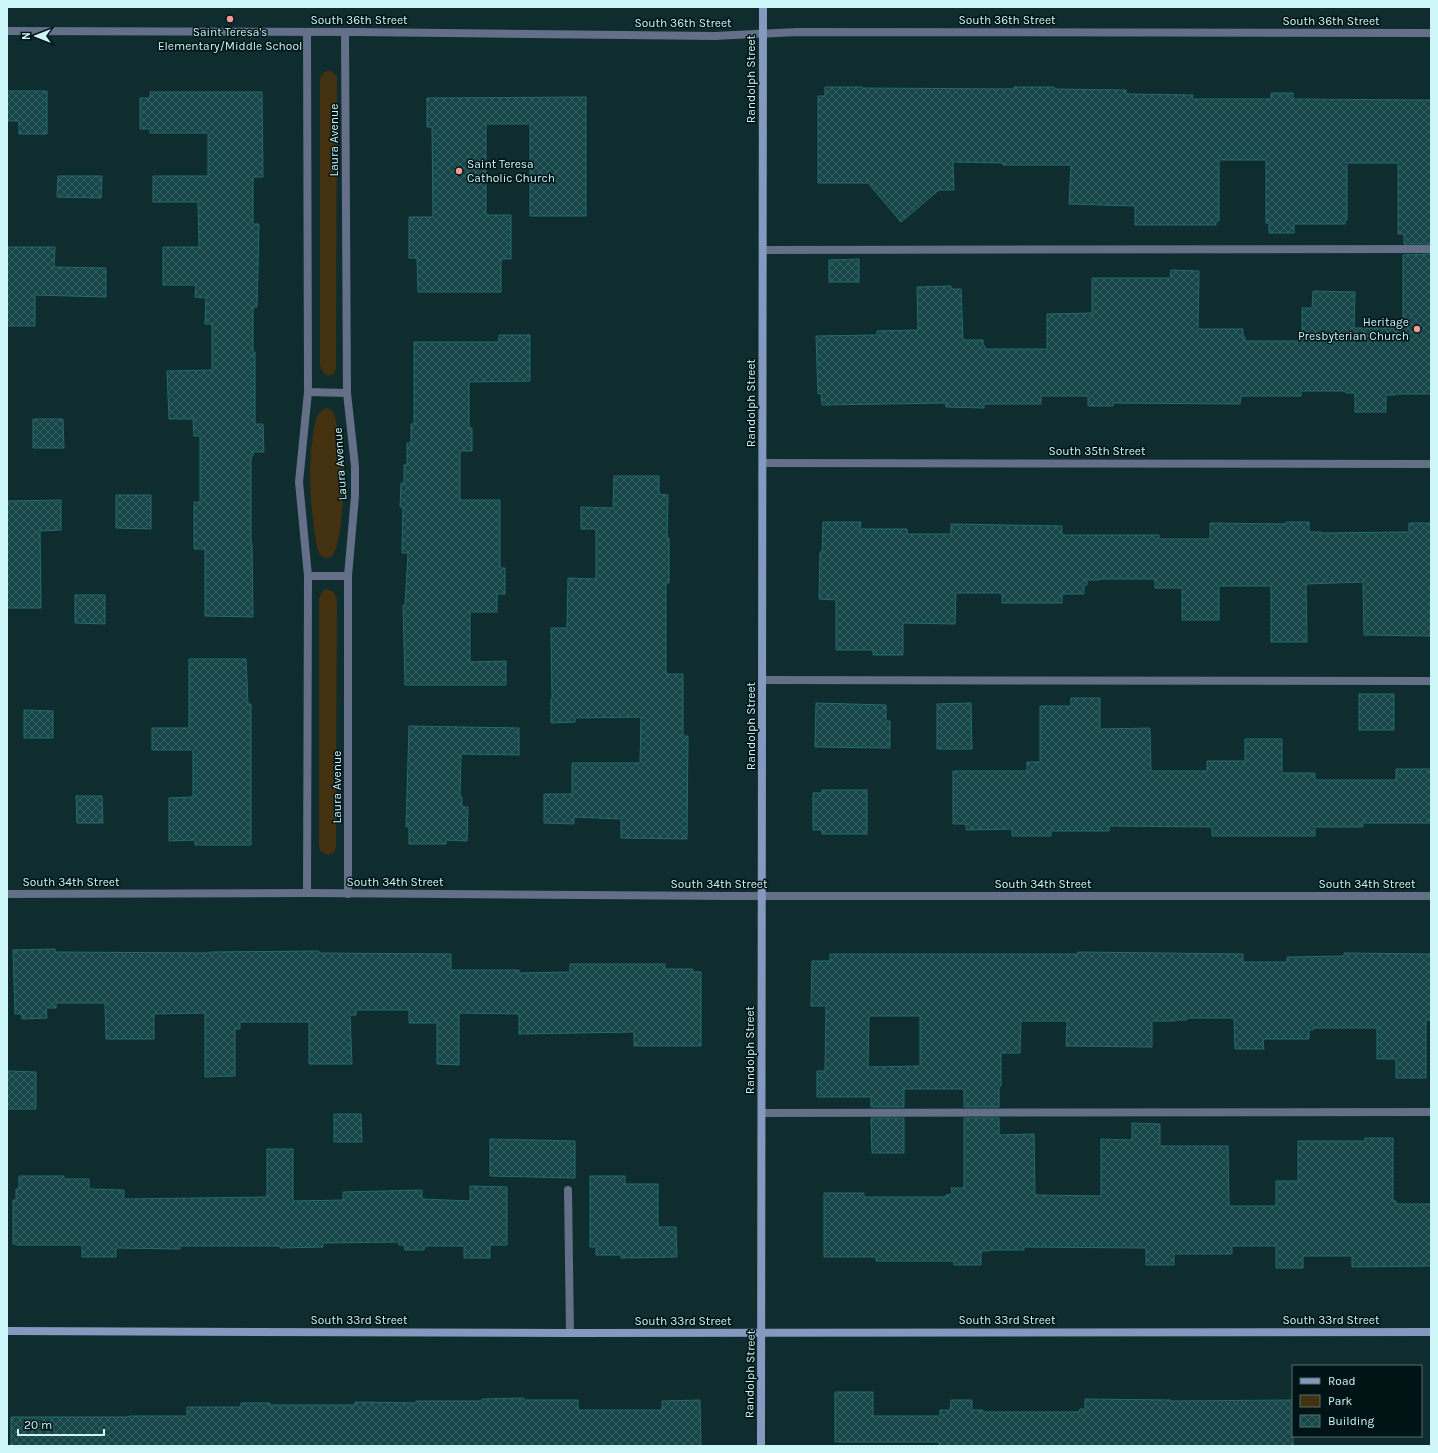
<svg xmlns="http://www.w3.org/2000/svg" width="1438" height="1453" font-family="Karla,sans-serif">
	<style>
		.green { fill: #43310f }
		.building { fill: url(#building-cross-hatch); stroke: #226a6e; fill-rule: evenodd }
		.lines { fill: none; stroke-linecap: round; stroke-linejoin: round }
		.service { stroke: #637087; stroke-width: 8 }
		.minor { stroke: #637087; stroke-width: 8 }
		.secondary { stroke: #8499bd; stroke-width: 8 }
		.poi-dot { fill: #f59b9a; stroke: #001416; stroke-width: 1.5 }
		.labels { text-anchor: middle; stroke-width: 3; stroke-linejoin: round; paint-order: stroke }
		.street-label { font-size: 12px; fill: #ccf6f8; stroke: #001416 }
		.poi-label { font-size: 12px; fill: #ccf6f8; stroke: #001416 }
	</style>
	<defs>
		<pattern id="building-cross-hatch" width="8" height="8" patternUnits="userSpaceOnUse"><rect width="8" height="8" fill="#174649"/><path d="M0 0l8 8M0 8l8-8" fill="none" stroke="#386164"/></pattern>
	</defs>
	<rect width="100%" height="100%" fill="#0f2c2e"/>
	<g class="green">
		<path d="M326,71H331L337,76L336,367C335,379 323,378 320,366V79L322,74Z"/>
		<path d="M328,408L333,411L335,417C339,434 342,451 344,468C345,483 341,542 334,553C333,556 330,558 327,558C321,558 319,553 317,548C311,509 307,475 313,436C315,424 315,411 328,408Z"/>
		<polygon points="327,589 334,592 337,600 336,839 336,847 334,853 328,855 320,851 319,845 319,599 323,590"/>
	</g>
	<g class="building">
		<polygon points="825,87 862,87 862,88 1014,89 1014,87 1054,87 1054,89 1126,90 1126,94 1193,95 1192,99 1271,99 1271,93 1293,93 1293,99 1431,100 1431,244 1404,244 1404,234 1398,234 1398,163 1347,163 1347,220 1345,220 1345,224 1294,224 1294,233 1269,233 1269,223 1266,223 1266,160 1219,160 1219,221 1216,221 1216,225 1135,225 1135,206 1069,204 1071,165 1003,165 1003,163 953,162 954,190 939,190 901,222 868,183 818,183 818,96 825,96"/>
		<polygon points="7,91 47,91 47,134 19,134 19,121 7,121"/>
		<polygon points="150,92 262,92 263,177 253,177 253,224 259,224 257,307 253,307 253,352 255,352 255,424 263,424 264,452 253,452 253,456 251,456 251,543 252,543 253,617 205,616 205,549 194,549 194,502 200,502 200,436 194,436 193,419 169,419 167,371 212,370 212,324 205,324 206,298 195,297 196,285 163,285 163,247 199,247 198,202 153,202 153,176 208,176 208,133 150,133 150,129 140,129 140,98 150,98"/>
		<polygon points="586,97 586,216 530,216 530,124 486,124 486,215 511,215 511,259 501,259 501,292 418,292 417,258 409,258 409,217 433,217 432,127 427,127 427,98"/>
		<polygon points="58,176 102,176 101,198 57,197"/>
		<polygon points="7,247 55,247 54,267 106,268 106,297 35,295 35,326 7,326"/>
		<polygon points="1431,254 1431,394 1395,394 1395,395 1386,395 1386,412 1355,412 1355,393 1346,393 1346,391 1301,391 1301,396 1241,396 1240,404 1113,403 1113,406 1088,406 1088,396 1041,396 1041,404 984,404 984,408 946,407 946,403 822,405 821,393 818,394 816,336 877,335 877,331 918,330 917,287 951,286 951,289 961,289 963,340 983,340 983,346 985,346 985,349 1047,349 1047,314 1092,313 1092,278 1170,278 1171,270 1199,271 1198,329 1243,329 1243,337 1245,337 1245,341 1302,341 1302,308 1312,308 1313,291 1355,292 1354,328 1403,328 1403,255"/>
		<polygon points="859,259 859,282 829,282 829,260"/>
		<polygon points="499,335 530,335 530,381 469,382 469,428 472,428 472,451 460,451 460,500 500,500 500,568 505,568 505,594 497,594 497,612 470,612 470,662 506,661 506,685 405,685 403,605 405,605 408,553 402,553 403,507 400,507 401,483 404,483 404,465 407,465 407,443 411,443 411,424 414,424 414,342 499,342"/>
		<polygon points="33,419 63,419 64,448 33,448"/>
		<polygon points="614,476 659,476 659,494 668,495 667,538 669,538 669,583 666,583 666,674 683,674 683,736 688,736 687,839 621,838 621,819 574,817 574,824 544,823 544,794 572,794 572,763 640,763 641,717 575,718 575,722 551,723 551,699 552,699 551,628 567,628 568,578 596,579 596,529 581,529 581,507 613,508"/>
		<polygon points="116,495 151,495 151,529 116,528"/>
		<polygon points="61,500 61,530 40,531 41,608 7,608 7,501"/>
		<polygon points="823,522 861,522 860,529 907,529 907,534 951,534 951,524 1062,526 1062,535 1159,535 1159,539 1210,539 1210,523 1286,524 1286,522 1309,522 1309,532 1321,532 1321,533 1409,532 1409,523 1431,523 1430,636 1364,635 1363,582 1306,584 1307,642 1271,642 1271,586 1219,586 1219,620 1182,620 1182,588 1155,588 1155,579 1099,579 1099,580 1087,580 1087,585 1084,585 1084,594 1062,594 1062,603 1002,603 1002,593 956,593 955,624 903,623 903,655 873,655 873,650 836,650 836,600 819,599 820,552 822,552"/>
		<polygon points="75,595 105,595 105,624 75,623"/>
		<polygon points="189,659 246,659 248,704 251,704 251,845 195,845 195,840 169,841 169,798 193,797 193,750 152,750 152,728 189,728"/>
		<rect x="1359" y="694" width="35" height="36"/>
		<polygon points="1071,698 1100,698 1100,729 1150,728 1151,771 1207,771 1207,761 1245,761 1245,739 1282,739 1282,773 1315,773 1315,780 1396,780 1396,769 1431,769 1431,823 1363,823 1363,827 1315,827 1315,836 1212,836 1212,827 1109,826 1109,831 1051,831 1051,836 1012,836 1012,829 966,830 966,824 953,824 953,771 1027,771 1027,762 1040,762 1040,706 1071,706"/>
		<polygon points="816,703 886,705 886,721 890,721 890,748 815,747"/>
		<polygon points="971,703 972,749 937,749 937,704"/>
		<polygon points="24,710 53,711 53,738 24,738"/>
		<polygon points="409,726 519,728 519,755 461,754 460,797 462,797 462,807 468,807 467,841 446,840 446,844 409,844 409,827 406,827"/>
		<polygon points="822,790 867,790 867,834 822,834 822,830 813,830 813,793 822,793"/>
		<polygon points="76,796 102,796 103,823 77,823"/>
		<polygon points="55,949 55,952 210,953 210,952 319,951 319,953 451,954 451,970 519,970 519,973 570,972 570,964 665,964 665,969 693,969 693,972 701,972 701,1046 634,1046 634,1032 519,1034 519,1014 459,1013 459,1065 437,1064 437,1023 409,1023 409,1010 356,1010 356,1015 350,1015 352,1064 309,1064 309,1022 240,1022 240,1029 235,1029 235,1076 205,1077 205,1013 154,1014 154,1039 106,1039 105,1003 56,1003 56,1008 46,1008 47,1018 22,1019 22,1014 15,1014 13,950"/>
		<path d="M1078,952L1243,954V962H1287V957L1344,956V953L1431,954V1020H1426V1078H1396V1059H1377V1028H1313V1030H1309V1039H1263L1264,1049H1235L1234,1018H1187V1020H1175V1021H1152V1047L1066,1046L1067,1021H1021L1020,1053H1001V1086H999V1107H964V1089H904V1107H871V1097H817V1071H825L826,1006H811L812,961H830V954H1078ZM869,1016H920V1066L868,1067Z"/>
		<polygon points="8,1071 36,1072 36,1109 7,1109"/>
		<polygon points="334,1114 361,1114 362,1142 334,1142"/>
		<polygon points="871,1118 904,1118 904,1153 872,1153"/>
		<polygon points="964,1118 999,1118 999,1135 1034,1134 1035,1195 1101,1196 1101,1139 1132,1140 1132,1123 1160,1124 1160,1146 1228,1146 1229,1206 1276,1206 1276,1181 1298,1181 1298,1141 1365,1141 1365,1138 1393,1138 1393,1201 1396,1201 1396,1204 1431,1204 1431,1266 1352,1267 1352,1256 1303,1256 1303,1268 1276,1268 1276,1246 1232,1246 1232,1254 1174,1254 1174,1265 1146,1265 1146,1248 1024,1247 1024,1250 989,1250 989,1251 981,1251 981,1265 954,1265 954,1261 876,1261 876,1257 824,1257 824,1193 864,1193 864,1197 946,1197 946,1195 952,1194 951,1188 964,1188"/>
		<polygon points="490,1139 575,1141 575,1178 490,1176"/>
		<polygon points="267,1149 293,1149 293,1201 343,1200 343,1192 422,1190 422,1199 470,1201 470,1186 507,1187 507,1245 490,1245 490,1258 464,1258 464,1246 425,1246 424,1250 405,1250 404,1245 399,1245 399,1242 323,1243 323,1247 280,1248 280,1246 180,1246 180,1249 116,1248 116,1257 82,1257 82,1245 16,1245 16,1244 13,1244 13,1200 16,1200 16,1189 19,1189 19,1176 64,1176 64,1179 89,1179 89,1189 124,1190 124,1199 267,1197"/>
		<polygon points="590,1176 625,1176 625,1184 658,1184 658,1227 676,1227 677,1257 621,1258 621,1255 596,1255 596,1247 590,1247"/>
		<polygon points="835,1392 873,1392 873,1416 940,1416 940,1410 950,1410 951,1400 972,1400 972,1410 983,1410 983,1412 1079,1412 1080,1409 1085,1409 1085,1399 1171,1400 1171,1401 1293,1400 1293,1446 939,1446 939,1442 835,1442"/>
		<polygon points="524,1398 524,1400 578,1400 578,1410 662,1410 662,1401 700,1400 701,1446 11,1446 11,1417 129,1417 129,1416 187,1416 187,1407 241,1407 241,1403 270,1403 270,1405 355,1405 355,1402 416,1403 416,1401 482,1401 482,1399"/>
	</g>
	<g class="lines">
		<g class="service">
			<polyline points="763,250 1431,249"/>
			<polyline points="763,680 1431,681"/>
			<polyline points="762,1113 1431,1112"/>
			<polyline points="568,1190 570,1333"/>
		</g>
		<g class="minor">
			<polyline points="7,31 358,32 715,36 797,32 1431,33"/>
			<polyline points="307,32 308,392 299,482 308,576 307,893"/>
			<polyline points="345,32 347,393 355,466 355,496 348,576 348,894"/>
			<polyline points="308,392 347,393"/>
			<polyline points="763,463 1431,464"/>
			<polyline points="308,576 348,576"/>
			<polyline points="7,894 307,893 727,896 1431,896"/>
		</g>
		<g class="secondary">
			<polyline points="7,1331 570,1333 1431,1332"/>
			<polyline points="761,1446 763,7"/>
		</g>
	</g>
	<g class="poi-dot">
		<circle cx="230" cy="19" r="4"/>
		<circle cx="459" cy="171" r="4"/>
		<circle cx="1417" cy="329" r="4"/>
	</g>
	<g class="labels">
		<g class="street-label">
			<text x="359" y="24">South 36th Street</text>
			<text x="1007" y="24">South 36th Street</text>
			<text x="1331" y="25">South 36th Street</text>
			<text x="683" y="27">South 36th Street</text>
			<text transform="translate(751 79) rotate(-90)" y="4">Randolph Street</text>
			<text transform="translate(334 140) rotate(-90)" y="4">Laura Avenue</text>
			<text transform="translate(751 403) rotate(-90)" y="4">Randolph Street</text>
			<text x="1097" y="455">South 35th Street</text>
			<text transform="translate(340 464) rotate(-94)" y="4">Laura Avenue</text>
			<text transform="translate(751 726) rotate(-90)" y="4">Randolph Street</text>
			<text transform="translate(337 787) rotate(-90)" y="4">Laura Avenue</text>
			<text x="71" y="886">South 34th Street</text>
			<text x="395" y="886">South 34th Street</text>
			<text x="719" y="888">South 34th Street</text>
			<text x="1043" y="888">South 34th Street</text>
			<text x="1367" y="888">South 34th Street</text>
			<text transform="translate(750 1050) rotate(-90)" y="4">Randolph Street</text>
			<text x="359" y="1324">South 33rd Street</text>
			<text x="1007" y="1324">South 33rd Street</text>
			<text x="1331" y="1324">South 33rd Street</text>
			<text x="683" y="1325">South 33rd Street</text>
			<text transform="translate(750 1374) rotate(-89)" y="4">Randolph Street</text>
		</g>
		<g class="poi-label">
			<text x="230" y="36">Saint Teresa's<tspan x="230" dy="14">Elementary/Middle School</tspan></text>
			<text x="467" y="168" text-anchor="start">Saint Teresa<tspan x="467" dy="14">Catholic Church</tspan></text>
			<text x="1409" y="326" text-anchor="end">Heritage<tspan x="1409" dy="14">Presbyterian Church</tspan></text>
		</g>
	</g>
	<rect width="1438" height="1453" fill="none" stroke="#ccf6f8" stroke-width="16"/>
	<rect x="1292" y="1365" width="130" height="72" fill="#001416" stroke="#526e70"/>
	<rect x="1300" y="1378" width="20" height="6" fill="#8499bd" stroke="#526e70"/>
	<text x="1328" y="1385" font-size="12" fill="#ccf6f8">Road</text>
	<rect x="1300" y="1395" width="20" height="12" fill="#43310f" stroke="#526e70"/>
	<text x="1328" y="1405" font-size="12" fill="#ccf6f8">Park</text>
	<rect x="1300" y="1415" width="20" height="12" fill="url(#building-cross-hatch)" stroke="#526e70"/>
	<text x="1328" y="1425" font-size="12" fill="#ccf6f8">Building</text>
	<g transform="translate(36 36) rotate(270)" stroke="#001416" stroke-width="3" paint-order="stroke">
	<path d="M0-3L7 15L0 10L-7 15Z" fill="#ccf6f8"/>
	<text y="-6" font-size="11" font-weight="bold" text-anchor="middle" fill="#ccf6f8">N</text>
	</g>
	<path d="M18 1429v6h86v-6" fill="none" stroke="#ccf6f8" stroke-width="2"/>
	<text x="24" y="1429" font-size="12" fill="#ccf6f8" stroke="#001416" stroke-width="3" paint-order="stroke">20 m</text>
</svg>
